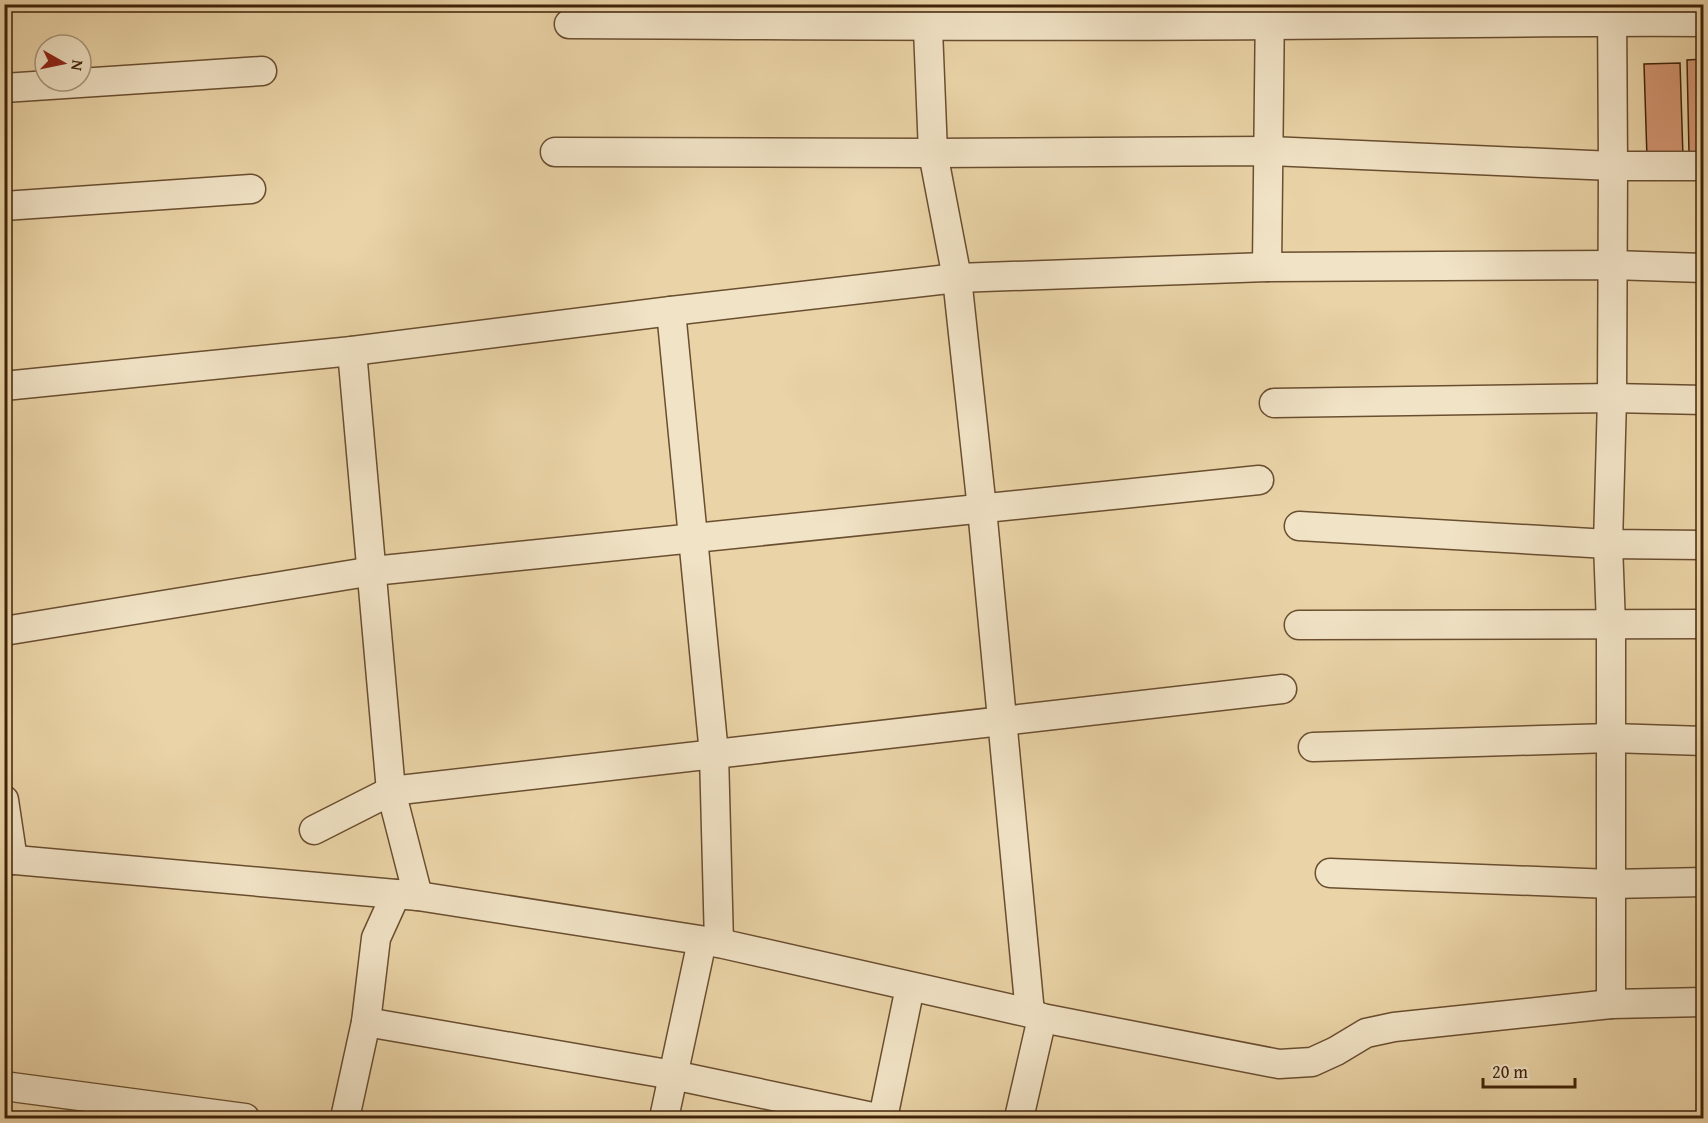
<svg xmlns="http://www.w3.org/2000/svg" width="1708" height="1123" font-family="'Gentium Book Plus',serif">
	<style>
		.building { fill: #d49672; stroke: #3f2208; stroke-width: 1.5 }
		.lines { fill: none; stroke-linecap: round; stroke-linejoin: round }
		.street-casing { stroke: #6a4e30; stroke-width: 31 }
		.street { stroke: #f1e3c6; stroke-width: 28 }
	</style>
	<rect width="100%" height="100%" fill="#ead4a7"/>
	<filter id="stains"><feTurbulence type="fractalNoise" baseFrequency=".00333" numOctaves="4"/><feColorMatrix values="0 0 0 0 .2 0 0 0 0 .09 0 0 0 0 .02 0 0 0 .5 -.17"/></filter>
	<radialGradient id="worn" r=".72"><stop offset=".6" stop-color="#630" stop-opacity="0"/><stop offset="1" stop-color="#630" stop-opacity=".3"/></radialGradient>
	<g class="building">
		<polygon points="1704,59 1704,153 1689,153 1687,60"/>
		<polygon points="1680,63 1683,157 1647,158 1644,64"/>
	</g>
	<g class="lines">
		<g class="street-casing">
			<g id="street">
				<polyline points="927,4 933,153 957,278 982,509 1030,1013"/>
				<path d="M569,24C803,25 1036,27 1270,25C1415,24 1559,21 1704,22"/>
				<polyline points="4,88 262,71"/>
				<polyline points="555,152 933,153 1268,151 1613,166 1704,166"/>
				<polyline points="4,206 251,189"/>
				<polyline points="1267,267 1270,4"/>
				<polyline points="671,311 714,754 719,943"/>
				<polyline points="352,351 391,791 418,896"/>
				<polyline points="4,386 352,351 671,311 957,278 1267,267 1612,265 1704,268"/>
				<polyline points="1274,403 1612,398 1704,400"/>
				<polyline points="1299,526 1608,544 1704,545"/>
				<polyline points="1299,625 1704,624"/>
				<polyline points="4,631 373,571 1259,480"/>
				<polyline points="1313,747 1611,738 1704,741"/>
				<polyline points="4,800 13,860"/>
				<polyline points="314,830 391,791 1282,689"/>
				<polyline points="4,859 418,896 719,943 1030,1013 1042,1018 1279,1064 1312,1062 1336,1051 1366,1033 1394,1027 1611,1004 1704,1002"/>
				<polyline points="1330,873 1611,884 1704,882"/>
				<polyline points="1611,1004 1611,625 1608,544 1612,398 1613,166 1612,4"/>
				<polyline points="366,1022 673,1075 877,1118"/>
				<polyline points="4,1086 245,1118"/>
				<polyline points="345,1118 366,1022 376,938 396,894"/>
				<polyline points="664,1118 702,941"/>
				<polyline points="883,1118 910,987"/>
				<polyline points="1019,1118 1042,1018"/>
			</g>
		</g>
		<use href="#street" class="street"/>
	</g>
	<rect width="1708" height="1123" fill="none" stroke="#ead4a7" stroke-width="24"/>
	<rect x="6" y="6" width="1696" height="1111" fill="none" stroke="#3f2208" stroke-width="3"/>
	<rect x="12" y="12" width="1684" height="1099" fill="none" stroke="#3f2208" stroke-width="1.5"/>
	<g transform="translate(63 63) rotate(99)"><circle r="28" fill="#f1e3c6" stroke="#aa967a" stroke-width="1.5"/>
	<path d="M0-4.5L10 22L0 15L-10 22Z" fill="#8f2418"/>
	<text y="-9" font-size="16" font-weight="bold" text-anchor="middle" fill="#3f2208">N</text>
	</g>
	<path d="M1483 1078v9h92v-9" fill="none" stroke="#3f2208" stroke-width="3"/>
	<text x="1492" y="1078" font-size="18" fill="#3f2208" stroke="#f1e3c6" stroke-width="4.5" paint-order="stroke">20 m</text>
	<rect width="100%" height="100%" filter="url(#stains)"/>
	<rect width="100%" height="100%" fill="url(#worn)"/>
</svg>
